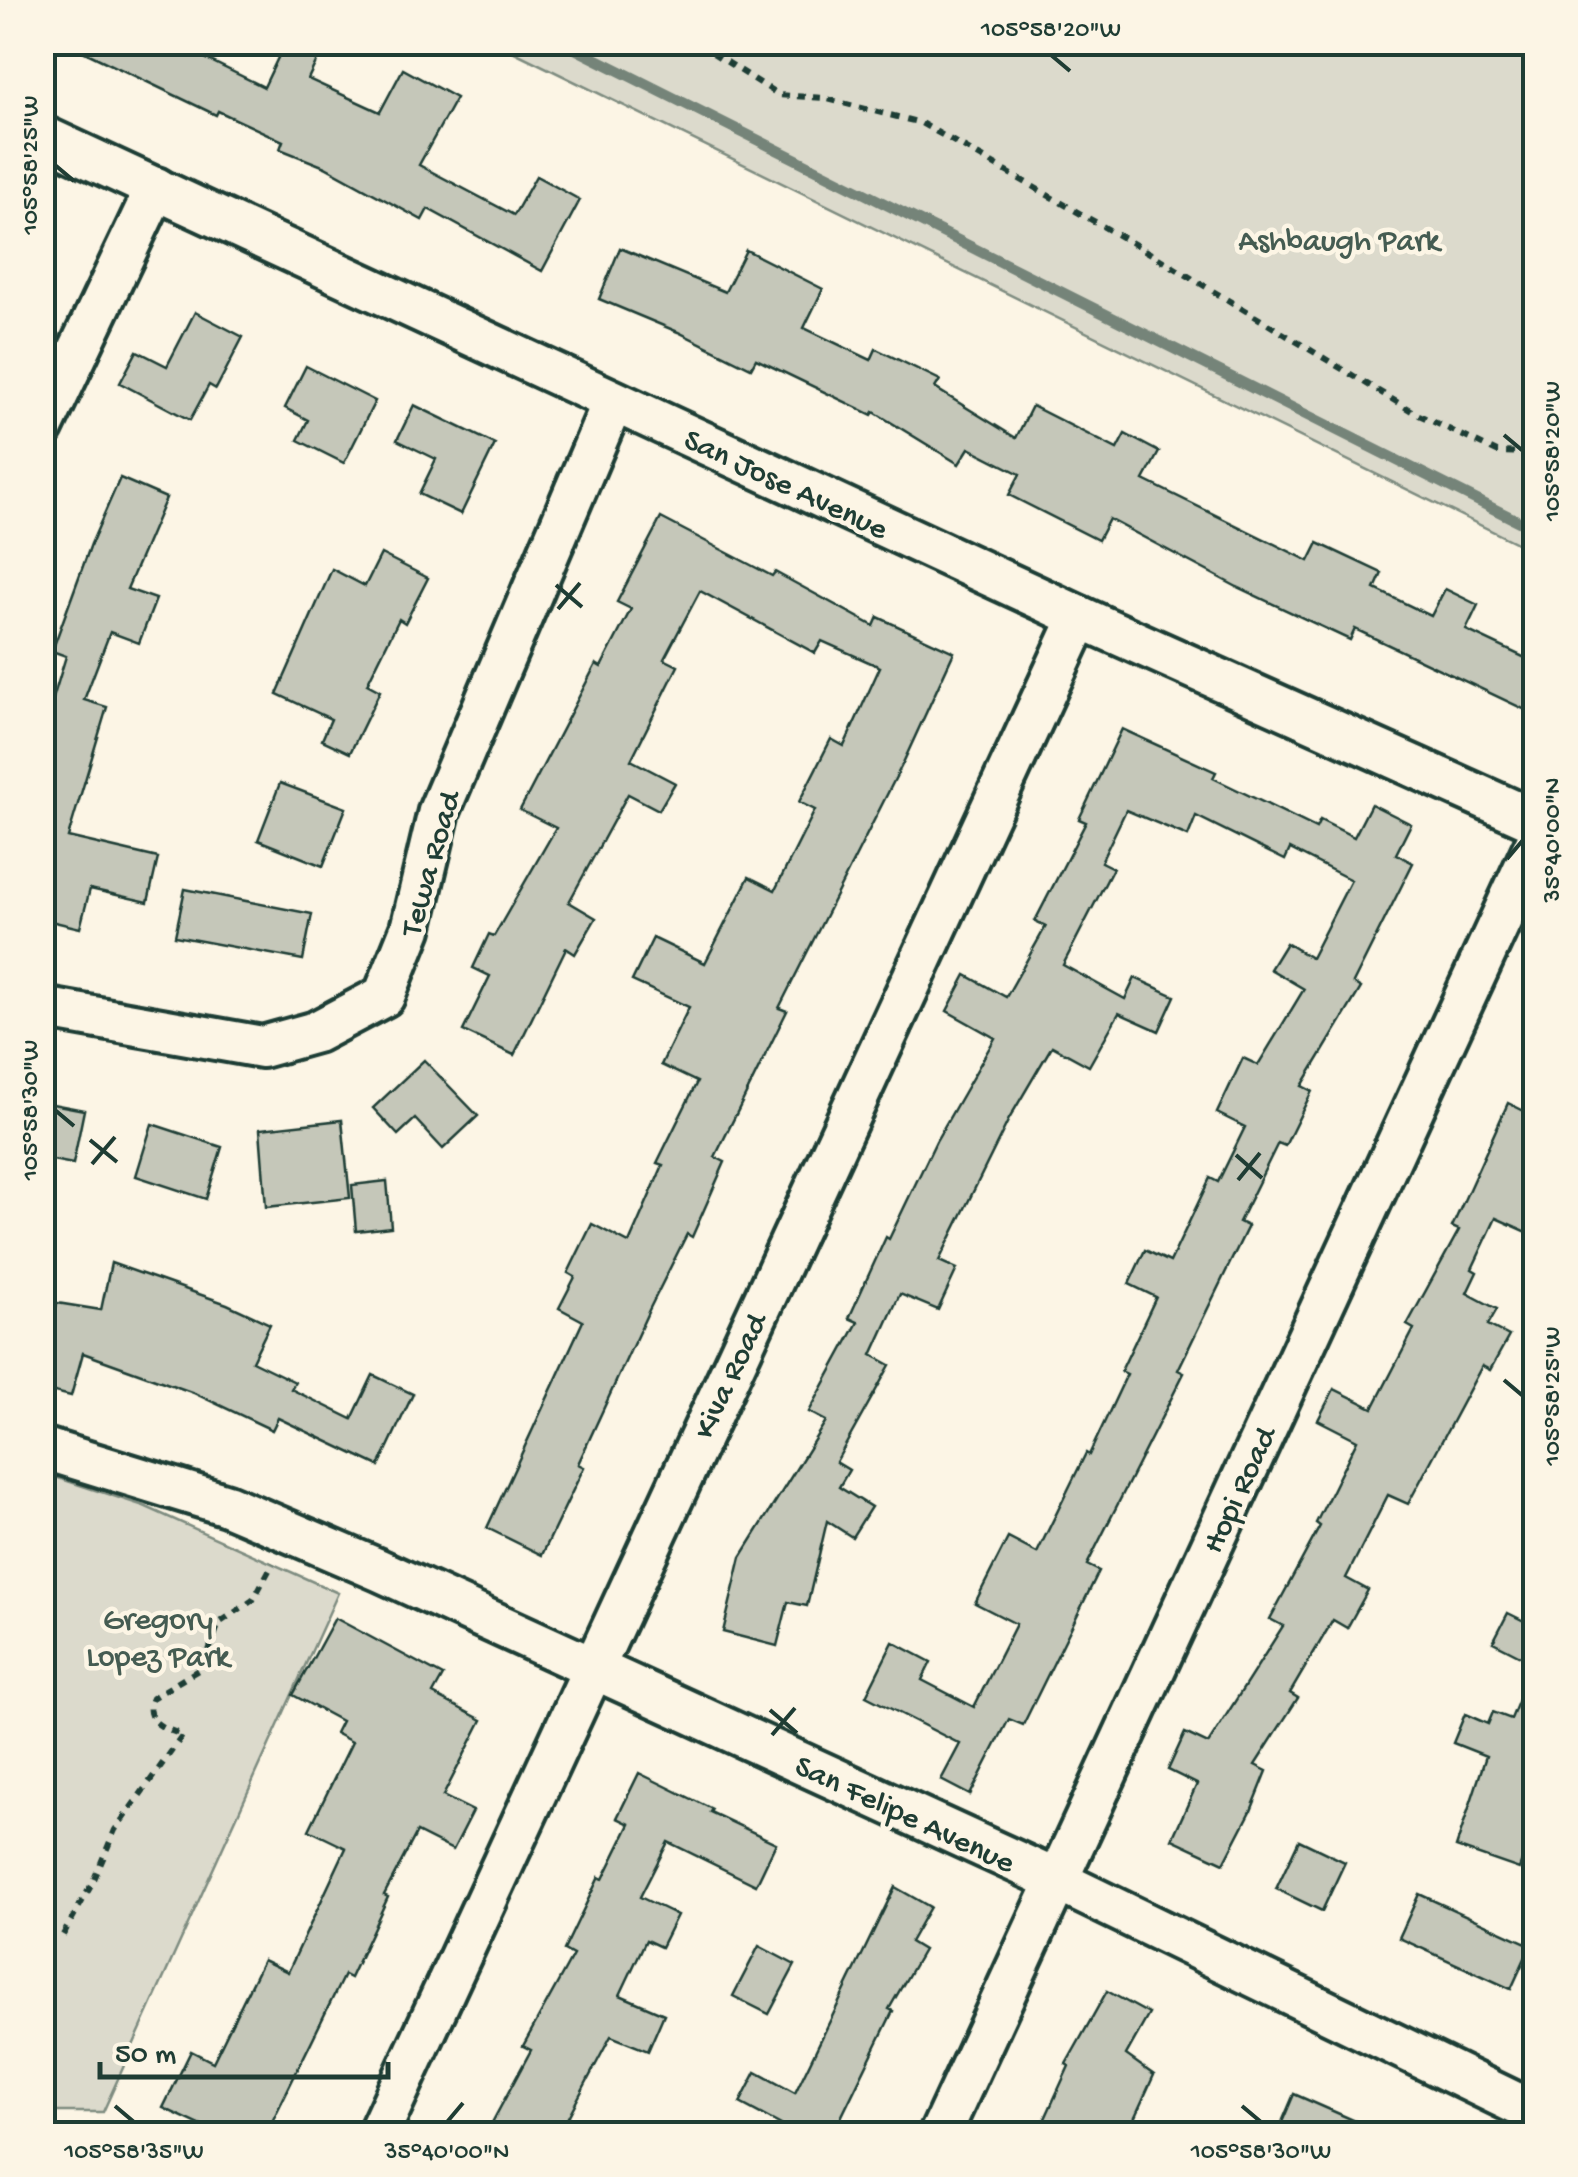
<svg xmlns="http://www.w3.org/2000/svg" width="1578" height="2177" font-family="'Gochi Hand',sans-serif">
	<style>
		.green { fill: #dcdacc; stroke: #7e8c80; stroke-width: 2.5 }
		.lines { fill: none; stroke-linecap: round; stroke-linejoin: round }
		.stream { stroke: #758479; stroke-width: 11 }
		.building { fill: #c5c7b9; stroke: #1f3d34; stroke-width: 2.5 }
		.minor-casing { stroke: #1f3d34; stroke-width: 48 }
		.path { stroke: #1f3d34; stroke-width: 6; stroke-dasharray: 8 8; stroke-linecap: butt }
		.minor { stroke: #fcf5e5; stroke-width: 40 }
		.ticks { fill: none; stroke: #1f3d34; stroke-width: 4 }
		.labels { text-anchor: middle; stroke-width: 9; stroke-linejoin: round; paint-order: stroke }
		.park-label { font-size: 32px; fill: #455c52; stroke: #fcf5e5 }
		.street-label { font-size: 32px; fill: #1f3d34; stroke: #fcf5e5 }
		.neatline { fill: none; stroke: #1f3d34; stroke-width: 4 }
		.ticks-label { font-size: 25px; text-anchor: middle; fill: #1f3d34 }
	</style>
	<rect width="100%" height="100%" fill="#fcf5e5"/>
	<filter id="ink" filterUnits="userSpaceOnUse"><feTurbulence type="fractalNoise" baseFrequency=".01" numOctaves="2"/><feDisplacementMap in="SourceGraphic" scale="20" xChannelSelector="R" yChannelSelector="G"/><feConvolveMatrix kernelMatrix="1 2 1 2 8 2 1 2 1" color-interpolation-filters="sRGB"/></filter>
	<g filter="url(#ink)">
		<g class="green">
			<polygon points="496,43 1535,43 1535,552"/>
			<polygon points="43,1473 144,1506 338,1593 103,2112 43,2112"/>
		</g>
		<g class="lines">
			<polyline class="stream" points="562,42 1536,530"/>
		</g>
		<g class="building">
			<polygon points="64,42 172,42 264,87 285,43 318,58 308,79 380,112 403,69 456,98 419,165 514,215 536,176 580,200 542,271 428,209 422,220 325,167 280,149 283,141 218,111 216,115"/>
			<polygon points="620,248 725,292 746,250 823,289 804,328 871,360 876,349 940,380 935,388 1016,438 1032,406 1117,449 1125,434 1159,452 1144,480 1309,561 1318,543 1382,573 1375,589 1431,616 1445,589 1478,605 1466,630 1536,663 1536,715 1355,629 1350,640 1237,587 1109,519 1098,540 1009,495 1020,474 969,448 959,464 874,412 872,415 756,359 751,368 678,332 599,299"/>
			<polygon points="195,312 243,337 216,389 209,385 190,420 120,383 137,351 167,366"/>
			<polygon points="306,366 375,401 344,463 298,440 308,420 285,408"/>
			<polygon points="414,405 495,444 461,514 419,494 436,459 397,440"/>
			<polygon points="120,478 166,498 127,589 156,599 139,643 110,632 84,700 107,707 68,837 158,858 148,902 90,889 80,928 42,919 42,735 66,656 52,651 91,544"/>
			<polygon points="661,518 772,576 775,572 874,626 878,617 954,652 903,763 779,1008 787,1011 715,1157 725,1162 692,1237 687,1234 649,1310 578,1464 584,1467 542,1555 487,1528 583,1321 559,1308 575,1277 568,1273 592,1224 629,1243 663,1165 657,1163 697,1082 661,1065 689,1007 632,981 653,938 705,963 749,877 775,890 815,810 799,802 831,739 844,746 880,667 822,641 815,653 700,591 664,659 678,666 631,760 675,783 659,810 628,794 569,902 596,918 575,954 566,948 514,1055 463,1031 490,976 473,968 489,934 494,936 556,828 520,810 596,664 601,667 631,609 617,602"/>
			<polygon points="381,554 428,578 405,623 399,619 367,684 380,691 350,753 322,740 331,719 277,694 332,569 365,586"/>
			<polygon points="1122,729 1216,772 1213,778 1316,828 1320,820 1354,837 1371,804 1411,824 1396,854 1413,863 1353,983 1361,988 1302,1086 1312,1091 1285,1146 1278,1143 1239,1222 1248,1226 1178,1370 1184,1373 1087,1565 1099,1571 1023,1725 1009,1719 970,1795 941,1780 960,1744 866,1696 893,1642 931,1662 922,1680 974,1707 1016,1624 975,1603 1008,1538 1037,1553 1086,1453 1089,1455 1127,1374 1121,1371 1156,1297 1129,1284 1145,1250 1170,1262 1210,1178 1218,1182 1245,1127 1217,1113 1243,1058 1258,1065 1304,989 1270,969 1286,943 1311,958 1351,880 1290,849 1285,860 1196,816 1188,836 1126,810 1101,862 1113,868 1063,965 1125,999 1135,978 1175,996 1159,1031 1119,1013 1089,1066 1052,1046 1009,1119 939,1261 957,1269 938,1310 900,1294 872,1355 890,1365 836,1462 849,1470 839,1487 871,1507 852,1537 827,1521 807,1606 788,1602 777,1646 723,1632 741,1557 826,1421 809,1412 858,1322 849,1318 886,1237 889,1239 936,1141 995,1038 947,1011 966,975 1006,997 1046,926 1035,921 1086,822 1079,819"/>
			<polygon points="280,783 346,808 323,866 258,840"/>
			<polygon points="185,889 312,914 303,960 175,936"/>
			<polygon points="424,1060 478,1116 443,1149 415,1119 398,1135 373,1108"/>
			<polygon points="42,1102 84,1110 73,1164 42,1158"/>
			<polygon points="1508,1103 1536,1117 1536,1236 1496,1218 1472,1269 1477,1272 1467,1293 1497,1309 1488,1325 1509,1336 1490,1370 1482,1366 1408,1504 1388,1495 1346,1578 1368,1590 1347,1628 1333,1620 1290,1693 1298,1698 1255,1765 1267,1771 1251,1811 1224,1863 1172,1839 1197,1784 1168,1770 1185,1733 1208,1744 1283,1626 1270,1619 1320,1526 1316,1523 1357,1440 1318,1420 1334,1389 1373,1408 1414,1329 1407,1325 1459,1230 1452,1227"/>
			<polygon points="342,1120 350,1198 266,1207 260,1129"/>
			<polygon points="152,1124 222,1147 206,1199 136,1176"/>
			<polygon points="387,1181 391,1227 356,1231 352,1185"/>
			<polygon points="111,1263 227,1304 270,1324 252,1361 295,1382 291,1389 352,1419 373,1375 413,1394 379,1466 278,1418 272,1430 194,1393 83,1353 71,1396 42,1389 42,1370 57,1303 101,1310"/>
			<polygon points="1508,1613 1536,1627 1536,1822 1519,1869 1456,1847 1486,1756 1453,1743 1465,1714 1488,1724 1493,1712 1511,1719 1534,1663 1493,1642"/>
			<polygon points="335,1618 443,1676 433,1694 482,1720 443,1796 473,1811 453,1850 417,1832 384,1895 388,1897 350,1978 344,1975 266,2134 219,2134 163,2108 191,2051 213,2062 263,1960 288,1972 346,1848 309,1830 352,1742 335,1733 341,1721 293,1695"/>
			<polygon points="639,1773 712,1809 710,1812 776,1843 756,1885 668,1842 640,1897 677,1915 661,1947 646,1940 620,1995 664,2014 648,2051 611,2036 559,2134 486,2134 531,2050 523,2046 573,1955 564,1950 599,1877 603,1879 630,1824 617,1818"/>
			<polygon points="1299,1840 1345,1862 1322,1911 1276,1889"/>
			<polygon points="895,1887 930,1907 910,1942 923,1950 889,2009 893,2011 833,2134 776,2134 781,2125 740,2103 756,2072 795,2093"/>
			<polygon points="1419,1894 1531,1945 1511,1989 1399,1938"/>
			<polygon points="759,1946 795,1965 769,2014 733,1996"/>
			<polygon points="1107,1991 1149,2014 1126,2055 1154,2075 1127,2134 1038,2134 1069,2066 1066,2064"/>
			<polygon points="1294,2094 1385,2134 1277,2134"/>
		</g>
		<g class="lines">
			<g class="minor-casing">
				<g id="minor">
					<polyline points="42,136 1080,617 1536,821"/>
					<polyline points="42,428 156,188"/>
					<polyline points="42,1008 262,1047 316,1032 384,996 411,929 439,811 613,402"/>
					<polyline points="42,1448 227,1505 379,1570 1056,1880 1536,2113"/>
					<polyline points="378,2134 1080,617"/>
					<polyline points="940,2134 1536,843"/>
				</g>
			</g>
			<g class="path">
				<polyline points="707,42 705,48 779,95 823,98 921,123 1155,256 1415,413 1497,452 1536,453"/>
				<path d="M63,1935L92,1884L115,1830L183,1735C165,1729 142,1722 152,1698L203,1667L219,1623L253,1600L273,1563"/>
			</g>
			<use href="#minor" class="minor"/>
		</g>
	</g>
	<path class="ticks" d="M1051,55L1070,71M55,165L74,181M1504,435L1523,451M556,585L582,607M558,609L580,583M1507,859L1523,840M55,1110L74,1126M90,1140L117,1162M1236,1155L1262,1178M92,1164L115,1137M1238,1180L1260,1153M1504,1380L1523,1396M770,1710L797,1733M772,1735L795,1708M115,2106L134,2122M1242,2106L1261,2122M447,2122L463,2103"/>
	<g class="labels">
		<g class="park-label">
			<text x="1339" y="249">Ashbaugh Park</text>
			<text x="158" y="1628">Gregory<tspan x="158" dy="37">Lopez Park</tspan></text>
		</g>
		<g class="street-label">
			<text transform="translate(787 482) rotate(25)" y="11">San Jose Avenue</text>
			<text transform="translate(428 863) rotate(-74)" y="11">Tewa Road</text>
			<text transform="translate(728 1375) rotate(-65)" y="11">Kiva Road</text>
			<text transform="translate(1237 1489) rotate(-65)" y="11">Hopi Road</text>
			<text transform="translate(906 1812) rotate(25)" y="11">San Felipe Avenue</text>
		</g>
	</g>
	<rect width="1578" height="2177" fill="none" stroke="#fcf5e5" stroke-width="110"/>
	<path d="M100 2062v15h288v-15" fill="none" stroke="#1f3d34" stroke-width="5"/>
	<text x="115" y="2062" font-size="30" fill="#1f3d34" stroke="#fcf5e5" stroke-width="8" paint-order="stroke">50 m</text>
	<rect x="55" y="55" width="1468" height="2067" class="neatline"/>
	<g class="ticks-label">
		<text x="1051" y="36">105°58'20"W</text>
		<text transform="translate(28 165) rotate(-90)" y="9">105°58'25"W</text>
		<text transform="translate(1550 451) rotate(-90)" y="9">105°58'20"W</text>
		<text transform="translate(1550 840) rotate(-90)" y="9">35°40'00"N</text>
		<text transform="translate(28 1110) rotate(-90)" y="9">105°58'30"W</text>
		<text transform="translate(1550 1396) rotate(-90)" y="9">105°58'25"W</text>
		<text x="134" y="2158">105°58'35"W</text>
		<text x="447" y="2158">35°40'00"N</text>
		<text x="1261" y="2158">105°58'30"W</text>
	</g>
</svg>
